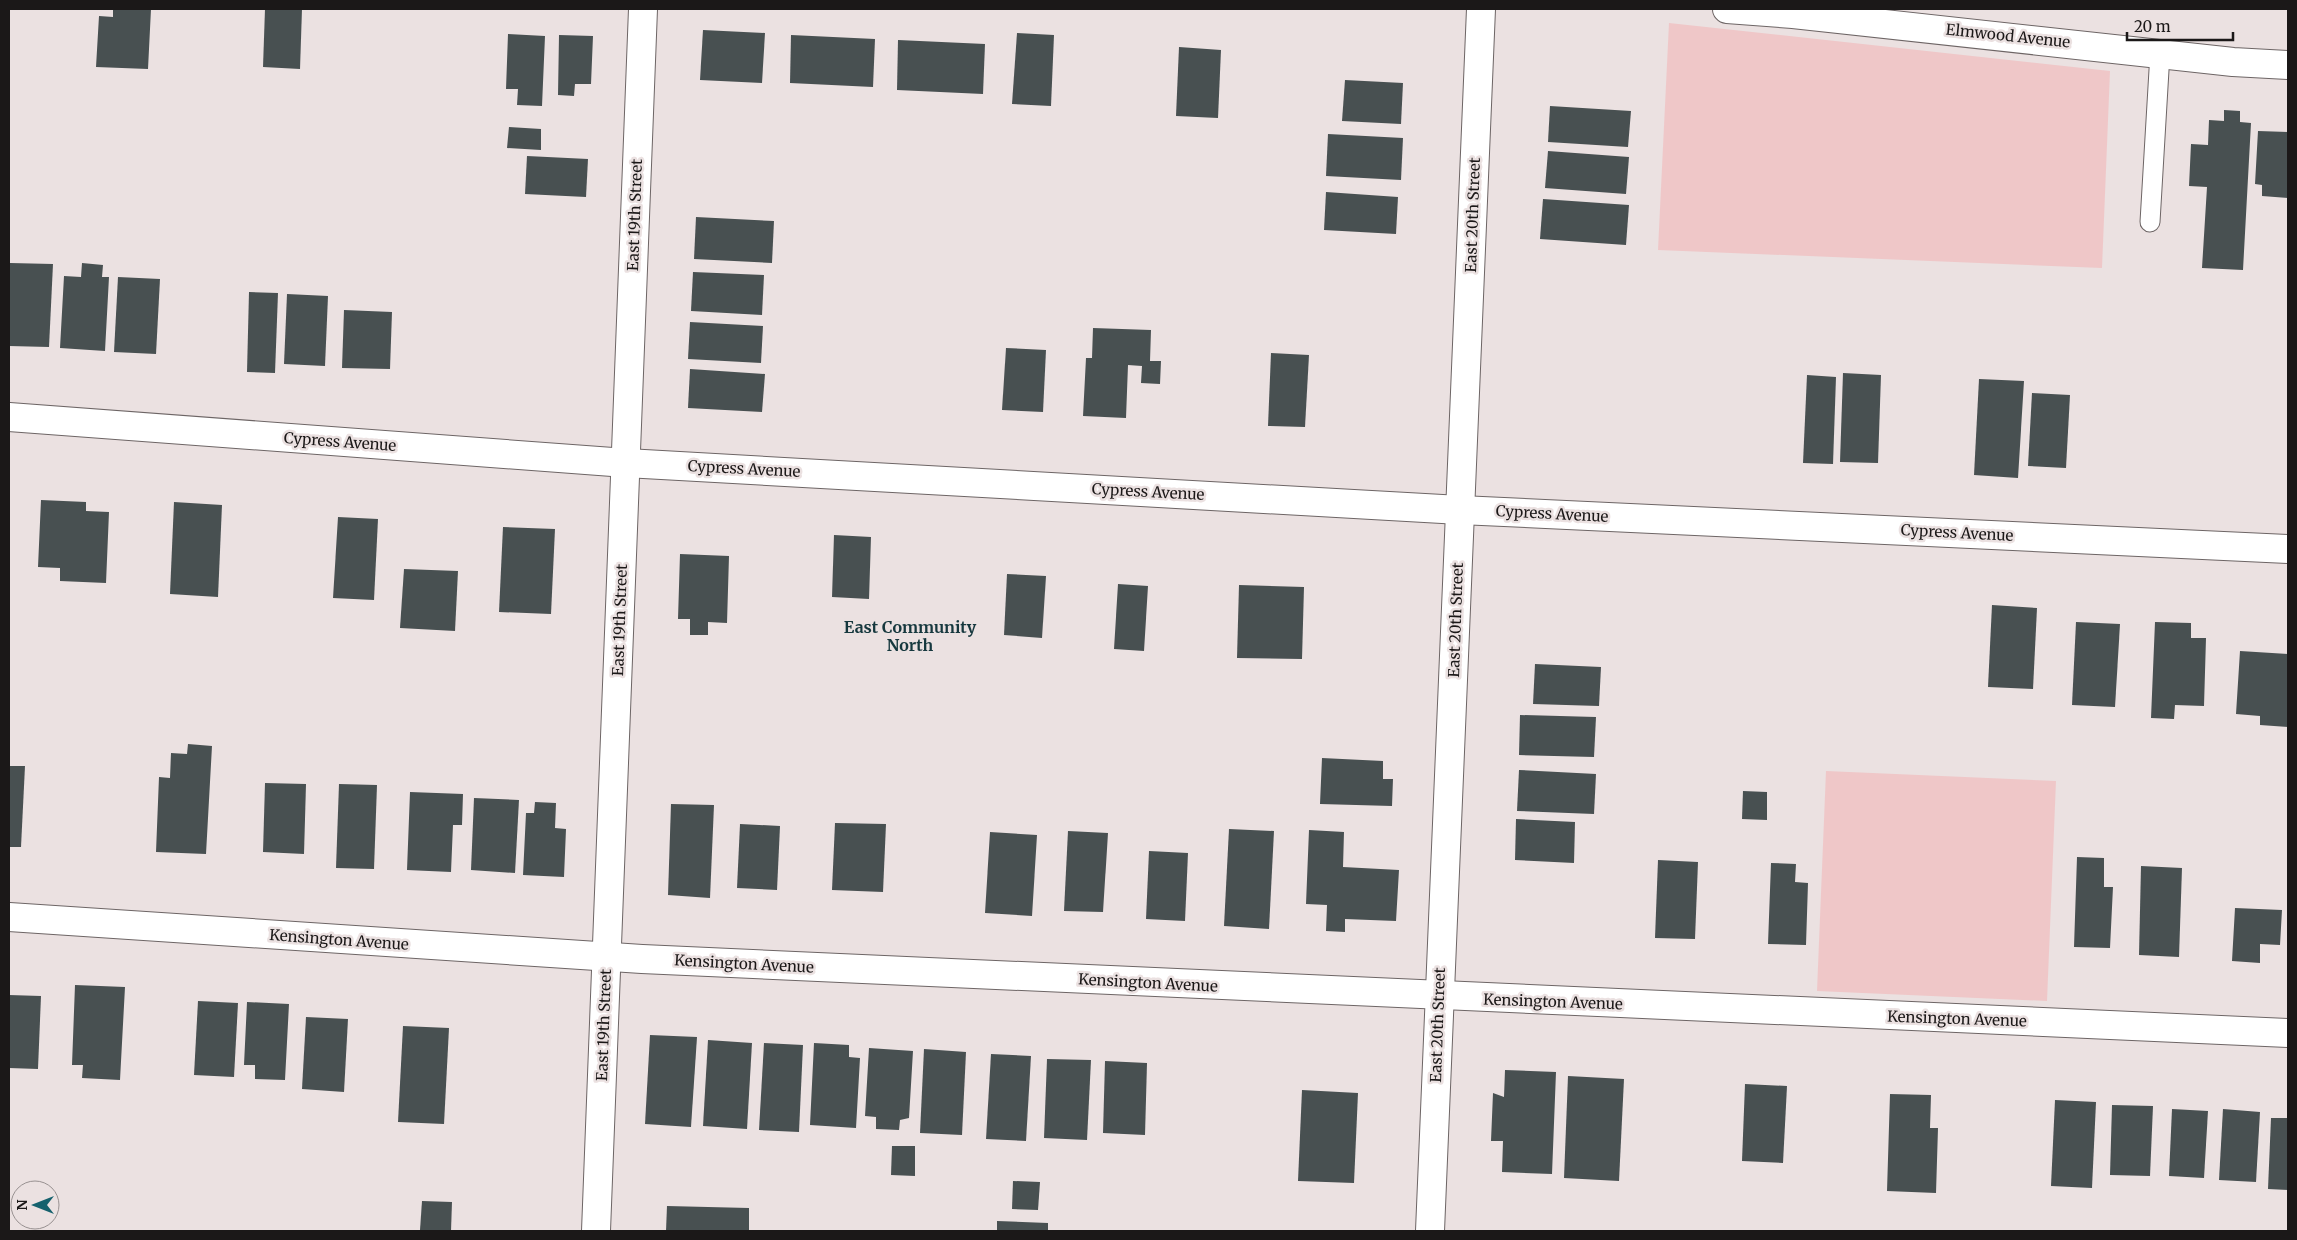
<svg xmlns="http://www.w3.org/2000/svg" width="2297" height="1240" font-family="Merriweather,serif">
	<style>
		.green { fill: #efc7c8 }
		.building { fill: #485051 }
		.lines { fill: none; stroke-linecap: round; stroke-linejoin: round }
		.service-casing { stroke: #6d6565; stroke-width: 21 }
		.minor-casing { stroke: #6d6565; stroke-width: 30 }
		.service { stroke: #fff; stroke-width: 19 }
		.minor { stroke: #fff; stroke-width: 28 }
		.labels { text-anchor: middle; stroke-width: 5; stroke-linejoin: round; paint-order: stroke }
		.street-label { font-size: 15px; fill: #1b1818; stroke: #ebe1e1 }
		.neighbourhood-label { font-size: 16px; font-weight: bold; fill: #16383e; stroke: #ebe1e1 }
	</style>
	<rect width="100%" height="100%" fill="#ebe1e1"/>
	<g class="green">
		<polygon points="1669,23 2110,71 2102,268 1658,250"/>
		<polygon points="1826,771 2056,781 2047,1001 1817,991"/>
	</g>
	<g class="building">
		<polygon points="113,9 151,9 148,69 96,67 99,16 113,17"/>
		<polygon points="265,9 302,9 300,69 263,67"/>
		<polygon points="703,30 765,33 762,83 700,80"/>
		<polygon points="1017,33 1054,35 1051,106 1012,104"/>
		<polygon points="508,34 545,36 542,106 517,105 518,89 506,89"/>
		<polygon points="559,35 593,36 591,84 575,84 574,96 558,95"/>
		<polygon points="791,35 875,39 873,87 790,83"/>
		<polygon points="898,40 985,44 983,94 897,90"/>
		<polygon points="1179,47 1221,50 1218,118 1176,116"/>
		<polygon points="1345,80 1403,83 1401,124 1342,121"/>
		<polygon points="1550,106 1631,111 1628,147 1548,142"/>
		<polygon points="2224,110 2240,111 2240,122 2251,123 2243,270 2202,268 2207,187 2189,186 2191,144 2208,145 2209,120 2224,121"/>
		<polygon points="509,127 541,129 541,150 507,148"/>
		<polygon points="2258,131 2288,132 2288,198 2262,196 2262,185 2255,184"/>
		<polygon points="1328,134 1403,138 1401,180 1326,176"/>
		<polygon points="1548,151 1629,157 1626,194 1545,188"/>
		<polygon points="527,156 588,159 586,197 525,194"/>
		<polygon points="1326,192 1398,197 1396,234 1324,230"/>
		<polygon points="1543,199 1629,205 1626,245 1540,239"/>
		<polygon points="696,217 774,221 772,263 694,259"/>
		<polygon points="10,263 53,264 49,347 9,346"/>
		<polygon points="82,263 103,265 102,277 109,277 105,351 60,348 64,276 81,277"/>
		<polygon points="693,272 764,275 762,315 691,311"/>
		<polygon points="118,277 160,279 156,354 114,352"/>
		<polygon points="249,292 278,293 275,373 247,372"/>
		<polygon points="287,294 328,296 325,366 284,364"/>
		<polygon points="344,310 392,312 390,369 342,368"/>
		<polygon points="690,322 763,326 761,363 688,359"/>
		<polygon points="1093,328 1151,330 1150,361 1161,361 1160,384 1141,383 1142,366 1128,365 1126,418 1083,416 1086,358 1092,358"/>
		<polygon points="1006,348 1046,350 1043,412 1002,410"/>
		<polygon points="1271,353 1309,355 1305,427 1268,426"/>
		<polygon points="690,369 765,374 762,412 688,408"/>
		<polygon points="1843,373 1881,375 1878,463 1840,462"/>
		<polygon points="1807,375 1836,377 1833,464 1803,463"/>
		<polygon points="1979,379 2024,381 2018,478 1974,475"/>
		<polygon points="2032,393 2070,395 2066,468 2028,466"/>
		<polygon points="41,500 86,502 86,511 109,512 106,583 60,581 60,568 38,567"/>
		<polygon points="174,502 222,505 218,597 170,594"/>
		<polygon points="338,517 378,519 374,600 333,598"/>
		<polygon points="503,527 555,529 551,614 499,612"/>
		<polygon points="834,535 871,537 869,599 832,597"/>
		<polygon points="680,554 729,556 727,623 708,622 708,635 690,635 690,619 678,619"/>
		<polygon points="404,569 458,571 455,631 400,628"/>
		<polygon points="1007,574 1046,576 1042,638 1004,635"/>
		<polygon points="1118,584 1148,586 1144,651 1114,649"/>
		<polygon points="1239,585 1304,587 1302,659 1237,658"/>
		<polygon points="1992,605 2037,608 2033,689 1988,687"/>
		<polygon points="2076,622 2120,624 2115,707 2072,705"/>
		<polygon points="2155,622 2191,623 2191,638 2206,638 2204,706 2175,705 2174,719 2151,718"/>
		<polygon points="2240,651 2288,654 2288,727 2260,725 2260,716 2236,714"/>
		<polygon points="1535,664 1601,667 1599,706 1533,704"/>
		<polygon points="1520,715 1596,717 1594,757 1519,755"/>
		<polygon points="188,744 212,746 206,854 156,852 159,777 170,778 171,753 187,754"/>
		<polygon points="1322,758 1383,761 1383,779 1393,779 1392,806 1320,804"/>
		<polygon points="9,766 25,766 21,847 9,847"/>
		<polygon points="1519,770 1596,774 1594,814 1517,811"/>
		<polygon points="265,783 306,784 304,854 263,852"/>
		<polygon points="339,784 377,785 374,869 336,868"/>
		<polygon points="1743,791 1767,792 1767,820 1742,819"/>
		<polygon points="410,792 463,794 462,825 453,825 451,872 407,870"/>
		<polygon points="474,798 519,800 515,873 471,870"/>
		<polygon points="535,802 556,803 555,828 566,829 564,877 523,875 526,813 534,813"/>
		<polygon points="671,804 714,805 710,898 668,895"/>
		<polygon points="1516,819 1575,822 1574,863 1515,860"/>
		<polygon points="835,823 886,824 883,892 832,890"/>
		<polygon points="740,824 780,826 777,890 737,888"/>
		<polygon points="1229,829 1274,831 1269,929 1224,926"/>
		<polygon points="1309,830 1344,832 1343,867 1399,870 1396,921 1345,919 1345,932 1326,931 1327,905 1306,904"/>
		<polygon points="1068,831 1108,833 1103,912 1064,911"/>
		<polygon points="990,832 1037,835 1032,916 985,913"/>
		<polygon points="1149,851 1188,853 1185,921 1146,919"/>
		<polygon points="2077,857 2104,858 2104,887 2113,887 2110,948 2074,947"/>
		<polygon points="1658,860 1698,862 1695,939 1655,938"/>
		<polygon points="1771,863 1796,864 1795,882 1808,883 1806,945 1768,944"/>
		<polygon points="2141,866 2182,868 2179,957 2139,955"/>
		<polygon points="2235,908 2282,910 2280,945 2260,944 2260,963 2232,961"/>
		<polygon points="75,985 125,987 120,1080 82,1078 83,1065 72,1065"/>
		<polygon points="9,995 41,996 38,1069 9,1068"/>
		<polygon points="198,1001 238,1003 234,1077 194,1075"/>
		<polygon points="247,1002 289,1004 285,1080 255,1079 255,1065 244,1065"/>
		<polygon points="306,1017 348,1019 344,1092 302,1089"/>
		<polygon points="403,1026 449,1028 444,1124 398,1122"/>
		<polygon points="650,1035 697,1037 691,1127 645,1124"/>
		<polygon points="708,1040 752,1043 747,1129 703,1126"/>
		<polygon points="764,1043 803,1045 799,1132 759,1130"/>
		<polygon points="814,1043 849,1045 849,1057 860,1058 856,1128 810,1125"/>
		<polygon points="869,1048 913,1051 909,1118 900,1120 899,1130 876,1129 876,1117 865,1116"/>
		<polygon points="924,1049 966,1052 962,1135 920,1133"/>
		<polygon points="991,1054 1031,1056 1026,1141 986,1139"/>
		<polygon points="1047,1059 1091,1060 1087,1140 1044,1138"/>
		<polygon points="1105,1061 1147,1063 1145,1135 1103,1133"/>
		<polygon points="1505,1070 1556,1072 1552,1174 1502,1172 1503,1141 1491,1141 1493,1093 1504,1097"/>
		<polygon points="1568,1076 1624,1079 1619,1181 1564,1178"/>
		<polygon points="1745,1084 1787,1086 1783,1163 1742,1161"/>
		<polygon points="1302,1090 1358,1093 1354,1183 1298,1181"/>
		<polygon points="1890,1094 1931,1095 1930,1128 1938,1128 1936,1193 1887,1191"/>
		<polygon points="2055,1100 2096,1102 2092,1188 2051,1186"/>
		<polygon points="2112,1105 2153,1106 2150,1176 2110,1175"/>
		<polygon points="2172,1109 2208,1111 2204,1178 2169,1176"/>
		<polygon points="2223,1109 2260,1112 2256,1182 2219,1180"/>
		<polygon points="2271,1118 2288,1118 2288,1190 2268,1189"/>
		<polygon points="892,1146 915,1146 915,1176 891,1175"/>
		<polygon points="1013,1181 1040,1182 1038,1210 1012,1209"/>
		<polygon points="422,1201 452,1202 451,1231 420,1230"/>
		<polygon points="667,1206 749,1208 749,1231 666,1231"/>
		<polygon points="997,1221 1048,1223 1048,1231 997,1231"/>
	</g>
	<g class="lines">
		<g class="service-casing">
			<polyline id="service" points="2150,222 2160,53"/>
		</g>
		<g class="minor-casing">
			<g id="minor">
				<polyline points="1727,9 1793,14 2233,62 2288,65"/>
				<polyline points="9,417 626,463 1460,510 2288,549"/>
				<polyline points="9,917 642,959 2288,1033"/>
				<polyline points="596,1231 643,9"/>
				<polyline points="1430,1231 1481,9"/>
			</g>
		</g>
		<use href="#service" class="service"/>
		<use href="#minor" class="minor"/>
	</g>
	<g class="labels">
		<g class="street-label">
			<text transform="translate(2008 36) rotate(6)" y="5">Elmwood Avenue</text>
			<text transform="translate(635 215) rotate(-88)" y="5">East 19th Street</text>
			<text transform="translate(1473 215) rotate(-88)" y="5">East 20th Street</text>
			<text transform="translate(340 442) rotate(4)" y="5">Cypress Avenue</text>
			<text transform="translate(744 469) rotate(3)" y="5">Cypress Avenue</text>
			<text transform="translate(1148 492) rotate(3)" y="5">Cypress Avenue</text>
			<text transform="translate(1552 514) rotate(3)" y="5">Cypress Avenue</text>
			<text transform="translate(1957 533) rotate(3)" y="5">Cypress Avenue</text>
			<text transform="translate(620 620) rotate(-88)" y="5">East 19th Street</text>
			<text transform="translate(1456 620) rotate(-88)" y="5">East 20th Street</text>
			<text transform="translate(339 940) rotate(4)" y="5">Kensington Avenue</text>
			<text transform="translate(744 964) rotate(3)" y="5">Kensington Avenue</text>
			<text transform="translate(1148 983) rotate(3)" y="5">Kensington Avenue</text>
			<text transform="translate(1553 1002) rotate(2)" y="5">Kensington Avenue</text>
			<text transform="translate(1957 1019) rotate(2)" y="5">Kensington Avenue</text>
			<text transform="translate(604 1025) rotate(-88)" y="5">East 19th Street</text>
			<text transform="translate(1438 1025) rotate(-88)" y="5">East 20th Street</text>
		</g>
		<g class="neighbourhood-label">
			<text x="910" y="633">East Community<tspan x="910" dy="18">North</tspan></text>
		</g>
	</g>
	<rect width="2297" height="1240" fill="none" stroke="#1b1818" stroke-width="20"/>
	<g transform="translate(35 1205) rotate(270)"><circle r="24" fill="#ebe1e1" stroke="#989191"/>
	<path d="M0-4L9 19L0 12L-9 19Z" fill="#15616d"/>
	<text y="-8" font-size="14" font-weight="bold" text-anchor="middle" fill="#1b1818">N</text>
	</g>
	<path d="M2127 32v8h106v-8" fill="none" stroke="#1b1818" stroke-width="2.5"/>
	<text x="2134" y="32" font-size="15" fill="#1b1818" stroke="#ebe1e1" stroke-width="4" paint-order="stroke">20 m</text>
</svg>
